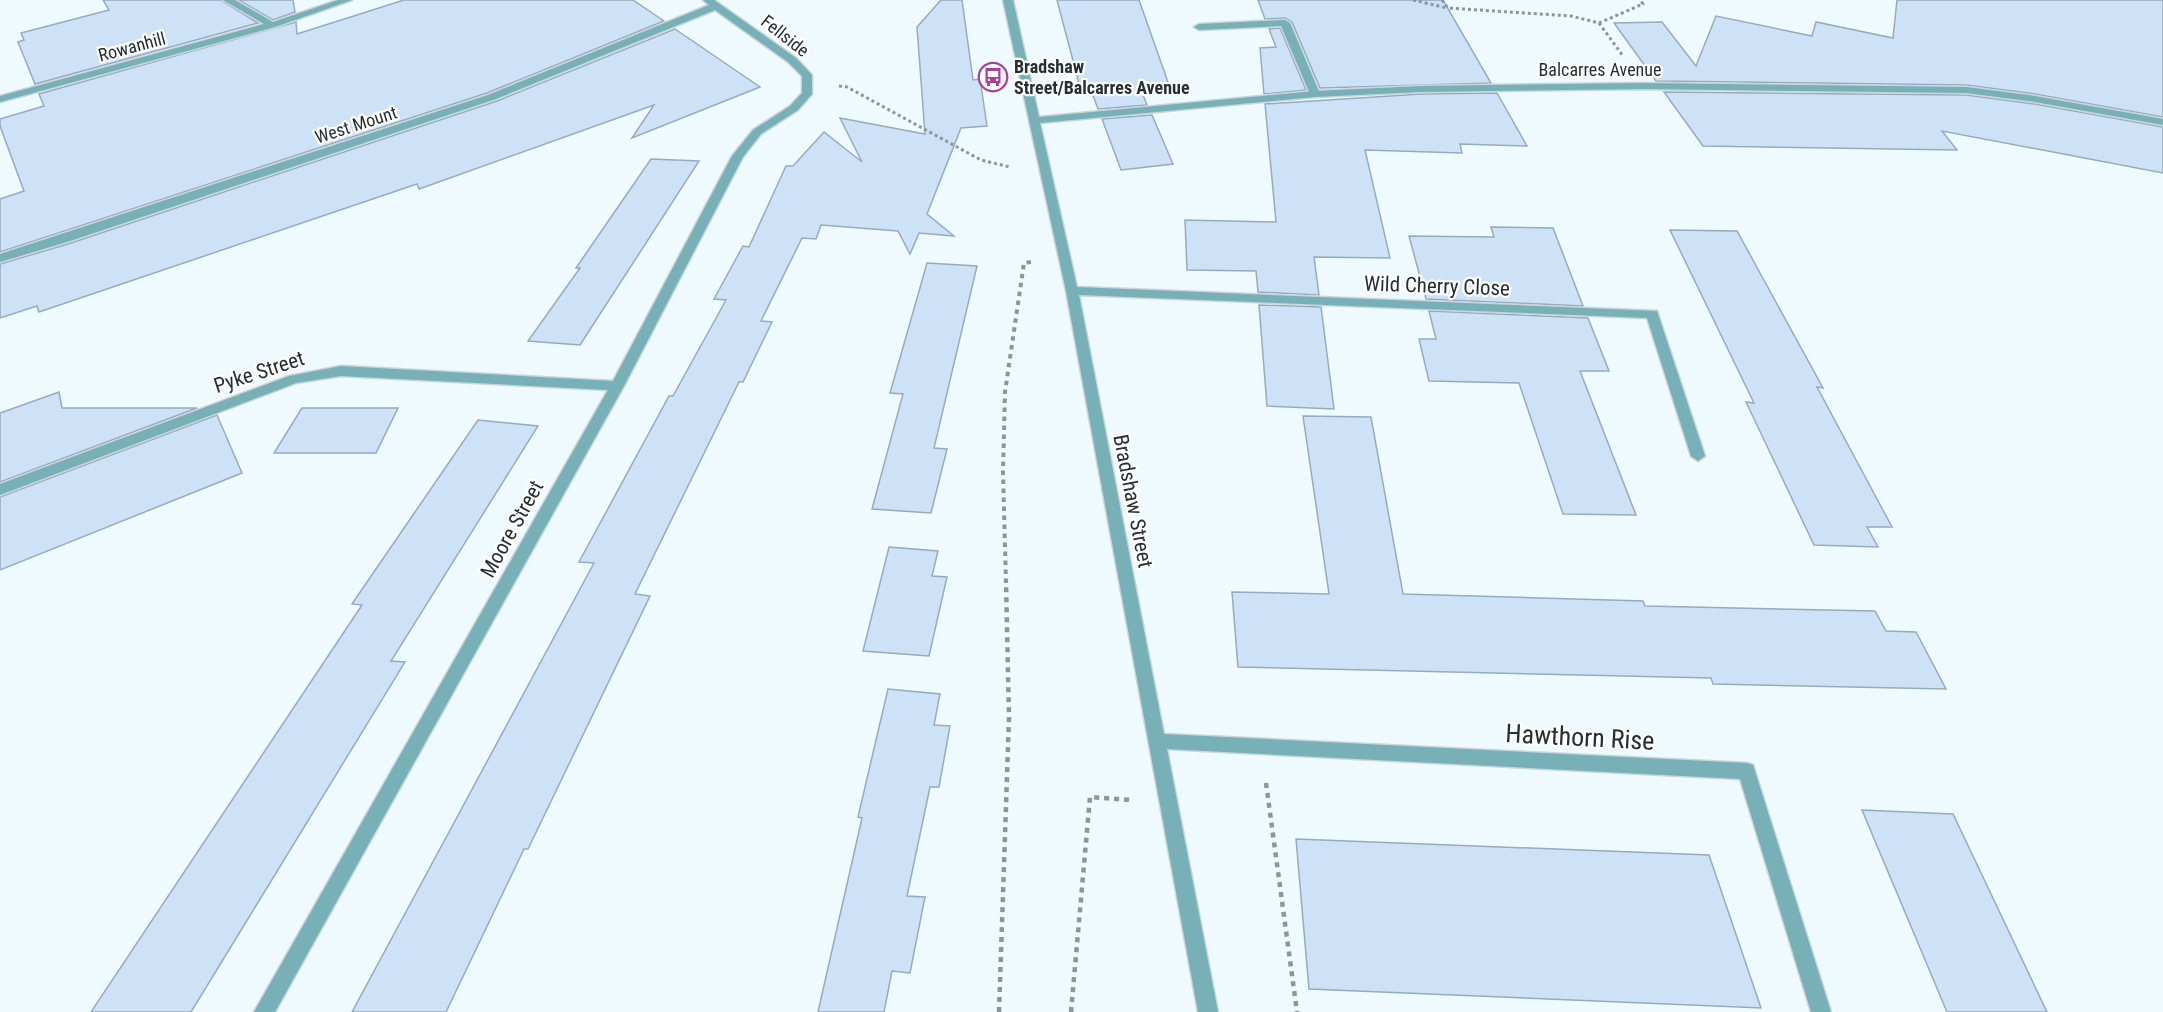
<svg xmlns="http://www.w3.org/2000/svg" width="2163" height="1012" font-family="'Roboto Condensed',sans-serif">
	<style>
		.building { fill: #cee2f7; stroke: #97abbe; stroke-width: 1.5 }
		.lines { fill: none; stroke-linecap: round; stroke-linejoin: round }
		.service-casing { stroke: #cad5da; stroke-width: 3 }
		.minor-casing { stroke: #cad5da; stroke-width: 3 }
		.path-far2 { stroke: #8a969b; stroke-width: 3; stroke-dasharray: 3 3; stroke-linecap: butt }
		.path-far1 { stroke: #8a969b; stroke-width: 4; stroke-dasharray: 4.5 4.5; stroke-linecap: butt }
		.path { stroke: #8a969b; stroke-width: 4.5; stroke-dasharray: 5 5; stroke-linecap: butt }
		.service { fill: #77b0b6; fill-rule: evenodd }
		.minor { fill: #77b0b6; fill-rule: evenodd }
		.labels { text-anchor: middle; stroke-width: 4.5; stroke-linejoin: round; paint-order: stroke }
		.far-street-label { font-size: 18px; fill: #242f34; stroke: #fff }
		.far-poi-label { font-size: 18px; font-weight: bold; fill: #242f34; stroke: #fff; text-anchor: start }
		.street-label { font-size: 21px; fill: #242f34; stroke: #fff }
		.near-street-label { font-size: 26px; fill: #242f34; stroke: #fff }
	</style>
	<rect width="100%" height="100%" fill="#eefaff"/>
	<g class="building">
		<polygon points="103,0 221,0 258,23 35,84 18,42 24,40 21,33 109,10"/>
		<polygon points="239,0 293,0 295,12 273,20"/>
		<polygon points="404,0 633,0 664,21 487,93 0,252 0,199 24,191 0,126 0,119 44,106 39,94 296,22 297,34"/>
		<polygon points="941,0 962,0 973,80 980,79 987,126 961,128 927,214 954,236 919,233 910,254 898,231 821,225 816,239 802,238 761,321 772,322 743,382 739,382 635,594 650,596 528,849 524,849 446,1012 352,1012 594,563 579,562 669,396 673,396 726,300 714,299 743,246 749,247 786,166 793,166 824,132 862,162 840,118 925,134 917,27"/>
		<polygon points="1057,0 1139,0 1169,85 1140,87 1147,105 1098,109 1091,90 1081,91"/>
		<polygon points="1258,0 1443,0 1491,83 1320,88 1292,22 1285,18 1265,19"/>
		<polygon points="1897,0 2163,0 2163,117 2035,94 1966,85 1656,81 1614,23 1662,22 1696,66 1716,16 1812,36 1816,22 1893,38"/>
		<polygon points="1280,28 1306,90 1264,94 1260,48 1276,47 1269,29"/>
		<polygon points="675,29 760,87 632,138 654,105 419,189 417,184 39,312 37,306 0,318 0,264 68,244 497,101"/>
		<polygon points="1664,92 1966,95 2035,104 2163,127 2163,173 1942,131 1957,150 1703,146"/>
		<polygon points="1497,93 1527,146 1460,144 1462,153 1365,150 1390,258 1314,257 1319,295 1258,292 1256,271 1187,270 1185,220 1276,222 1265,104 1421,94"/>
		<polygon points="1152,115 1173,164 1121,170 1102,119"/>
		<polygon points="651,159 699,161 580,345 528,341 580,268 576,268"/>
		<polygon points="1491,227 1553,228 1583,306 1426,299 1409,236 1494,237"/>
		<polygon points="1670,230 1737,231 1823,388 1817,387 1892,527 1867,527 1878,547 1814,545 1746,402 1754,403"/>
		<polygon points="927,263 977,266 934,448 947,449 931,513 872,509 903,394 890,393"/>
		<polygon points="1259,305 1321,307 1334,409 1267,406"/>
		<polygon points="1429,311 1588,318 1609,371 1580,371 1636,515 1563,514 1519,383 1429,381 1419,339 1436,339"/>
		<polygon points="59,392 62,408 197,408 0,482 0,413"/>
		<polygon points="302,408 398,408 376,453 274,453"/>
		<polygon points="217,415 242,473 0,570 0,497"/>
		<polygon points="1303,416 1371,417 1403,594 1643,601 1645,606 1875,611 1886,631 1916,632 1946,689 1713,684 1711,678 1238,667 1232,592 1329,594"/>
		<polygon points="478,420 538,426 391,661 405,662 191,1012 91,1012 362,605 352,604"/>
		<polygon points="889,547 938,551 932,576 947,577 929,656 863,651"/>
		<polygon points="888,689 940,694 934,725 950,726 939,787 930,787 907,896 925,897 910,973 892,971 884,1012 818,1012 862,818 858,817"/>
		<polygon points="1862,810 1953,814 2047,1012 1947,1012"/>
		<polygon points="1296,839 1709,855 1761,1008 1309,989"/>
	</g>
	<g class="lines">
		<g class="service-casing">
			<polygon id="service" points="1285,20 1290,23 1320,94 1319,96 1310,94 1281,26 1199,30 1194,27 1199,24"/>
		</g>
		<g class="minor-casing">
			<g id="minor">
				<polygon points="223,0 235,0 273,22 338,0 352,0 275,27 0,102 0,96 264,24"/>
				<polygon points="703,0 714,0 796,58 812,75 812,94 798,110 761,134 743,157 624,386 275,1012 254,1012 608,390 341,376 296,383 0,495 0,484 289,376 341,366 613,381 732,156 753,130 790,106 802,93 802,76 788,62 715,10 496,99 67,242 0,262 0,254 488,95 709,5"/>
				<polygon points="1003,0 1013,0 1039,117 1315,91 1421,86 1643,83 1966,87 2035,96 2163,119 2163,125 2035,102 1966,93 1643,89 1421,92 1315,97 1040,123 1077,287 1657,311 1705,456 1698,461 1691,456 1647,318 1079,295 1164,734 1747,763 1753,765 1831,1012 1811,1012 1740,779 1167,749 1218,1012 1198,1012 1066,291"/>
			</g>
		</g>
		<g class="path-far2">
			<polyline points="1413,0 1447,8"/>
			<polyline points="1442,0 1448,8 1571,16 1599,23 1643,4 1640,0"/>
			<polyline points="1599,23 1623,56"/>
			<polyline points="839,86 847,87 981,160 1010,167"/>
		</g>
		<polyline class="path-far1" points="1006,583 1003,472 1005,392 1024,263 1031,262"/>
		<g class="path">
			<polyline points="1266,783 1297,1012"/>
			<polyline points="999,1012 1009,718 1006,581"/>
			<polyline points="1071,1012 1090,797 1131,800"/>
		</g>
		<use href="#service" class="service"/>
		<use href="#minor" class="minor"/>
	</g>
	<defs>
		<g id="bus-ring" transform="scale(1.5)"><circle r="9.5" fill="#fff" stroke="#ad3e9c" stroke-width="1.5"/><path d="M-5-6H5V4H4V6H2V4H-2V6H-4V4H-5ZM-3.5-4V0h7V-4ZM-3.5 1.2v1.5H-2V1.2ZM2 1.2v1.5H3.5V1.2Z" fill="#ad3e9c"/></g>
	</defs>
	<g fill-rule="evenodd">
		<use href="#bus-ring" x="993" y="77"/>
	</g>
	<g class="labels">
		<g class="far-street-label">
			<text transform="translate(785 36) rotate(38)" y="6">Fellside</text>
			<text transform="translate(132 47) rotate(-15)" y="6">Rowanhill</text>
			<text x="1600" y="76">Balcarres Avenue</text>
			<text transform="translate(356 125) rotate(-18)" y="6">West Mount</text>
		</g>
		<g class="far-poi-label">
			<text x="1014" y="73">Bradshaw<tspan x="1014" dy="21">Street/Balcarres Avenue</tspan></text>
		</g>
		<g class="street-label">
			<text transform="translate(1437 286) rotate(2)" y="7">Wild Cherry Close</text>
			<text transform="translate(259 372) rotate(-18)" y="7">Pyke Street</text>
			<text transform="translate(1133 501) rotate(79)" y="7">Bradshaw Street</text>
			<text transform="translate(512 529) rotate(-61)" y="7">Moore Street</text>
		</g>
		<g class="near-street-label">
			<text transform="translate(1580 737) rotate(3)" y="9">Hawthorn Rise</text>
		</g>
	</g>
</svg>
